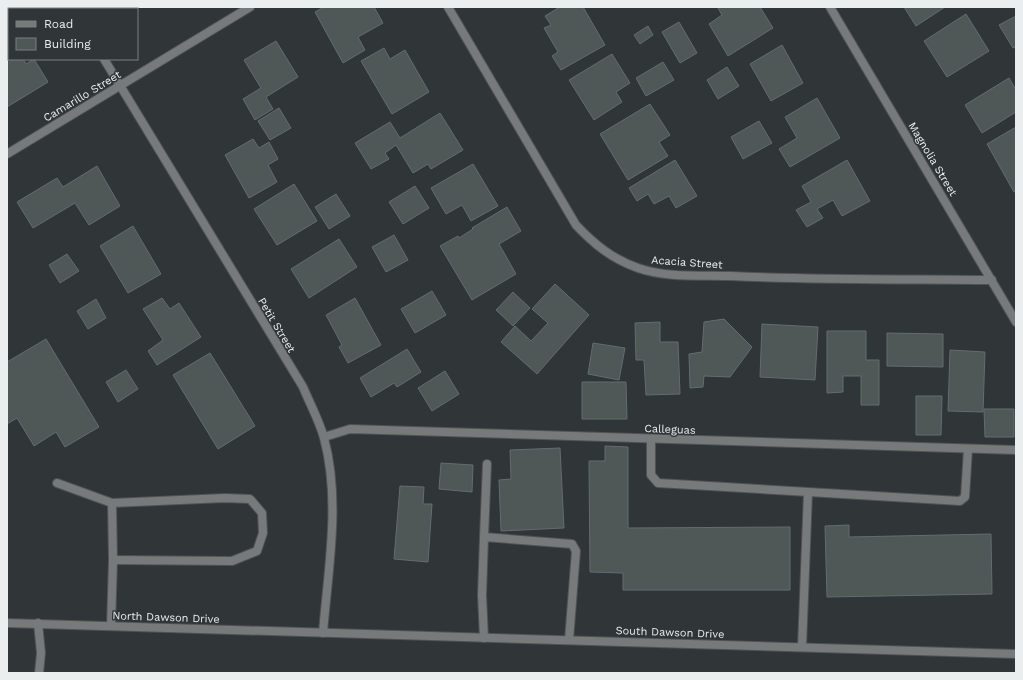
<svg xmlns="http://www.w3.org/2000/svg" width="1023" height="680" font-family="'Work Sans',sans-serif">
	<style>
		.building { fill: #505757; stroke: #656c6d }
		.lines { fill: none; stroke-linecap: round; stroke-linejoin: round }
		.service-casing { stroke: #4e5354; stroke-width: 10 }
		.minor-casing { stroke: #4e5354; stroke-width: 10 }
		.tertiary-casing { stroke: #4e5354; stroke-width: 10 }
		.service { stroke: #777a7a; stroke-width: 8 }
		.minor { stroke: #777a7a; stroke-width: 8 }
		.tertiary { stroke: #777a7a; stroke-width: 8 }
		.labels { text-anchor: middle; stroke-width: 3; stroke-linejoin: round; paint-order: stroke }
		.street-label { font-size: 11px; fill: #eaeeee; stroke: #303637 }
	</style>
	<rect width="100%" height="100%" fill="#303637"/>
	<g class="building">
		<polygon points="324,7 374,7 383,23 358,37 365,50 343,63 315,12"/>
		<polygon points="560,7 583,7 605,45 561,70 552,56 558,52 544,28 551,25 545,16"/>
		<polygon points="720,7 760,7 773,28 728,56 709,24 722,15 718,8"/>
		<polygon points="904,7 945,7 916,26"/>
		<polygon points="966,14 989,51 947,77 924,41"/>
		<polygon points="1016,16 1016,47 1013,48 999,25"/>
		<polygon points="679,22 697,53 680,63 662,32"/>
		<polygon points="648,26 653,35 640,44 634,35"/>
		<polygon points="9,40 9,59 23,59 26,64 34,59 48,82 7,107 7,41"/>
		<polygon points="276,41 298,77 266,97 273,109 255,120 243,99 261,88 244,60"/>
		<polygon points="782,45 803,83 771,101 750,64"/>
		<polygon points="384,48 390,59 405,50 429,92 392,114 361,61"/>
		<polygon points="612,54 630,83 616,92 622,102 594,120 569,80"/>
		<polygon points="663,62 674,80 646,96 636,78"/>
		<polygon points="727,67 739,86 718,99 707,80"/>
		<polygon points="1009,78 1016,90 1016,112 982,133 965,105"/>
		<polygon points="817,98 840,138 790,167 779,149 797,138 785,117"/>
		<polygon points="650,104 670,135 659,142 668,156 628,180 600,134"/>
		<polygon points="279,108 291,128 270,140 258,121"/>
		<polygon points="440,113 463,150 431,169 428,164 413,173 396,145 385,153 389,159 371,169 355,143 390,122 400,138"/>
		<polygon points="759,121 772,143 743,159 731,137"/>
		<polygon points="1016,127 1016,191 1014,192 987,144"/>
		<polygon points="253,139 259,148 269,142 278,159 268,165 277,182 249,198 225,155"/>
		<polygon points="675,160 697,196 676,208 669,196 654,204 648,194 637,201 629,188"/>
		<polygon points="847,160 870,201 842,216 833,200 817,209 823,218 807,227 796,210 811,202 802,186"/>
		<polygon points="473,164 498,206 471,221 462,205 446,214 431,188"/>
		<polygon points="97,166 120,206 89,225 75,203 33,228 17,202 57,178 63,187"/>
		<polygon points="294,184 317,221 277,245 254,209"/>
		<polygon points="415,186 429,208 403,224 389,202"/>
		<polygon points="336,194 350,216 329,229 315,207"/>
		<polygon points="507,207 521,231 499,244 516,274 472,300 440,246 458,236 459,238 473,229 472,228"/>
		<polygon points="133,226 161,274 128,293 100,246"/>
		<polygon points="394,235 408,260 386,272 372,247"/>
		<polygon points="339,239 357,267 309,298 291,269"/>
		<polygon points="67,254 79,271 60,283 49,265"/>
		<polygon points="555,284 589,315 537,374 501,342 515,326 531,341 548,323 532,309"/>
		<polygon points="432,291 446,315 415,333 401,309"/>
		<polygon points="513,292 530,308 513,326 496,310"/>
		<polygon points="162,298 170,309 179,303 201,337 157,365 148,351 163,340 143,309"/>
		<polygon points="355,298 381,345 348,363 339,347 342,345 326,315"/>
		<polygon points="96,299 106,318 88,329 77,311"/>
		<polygon points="724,319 752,347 730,377 704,376 703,387 690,388 689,354 702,352 704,322"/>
		<polygon points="660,322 660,342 678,342 680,394 646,395 644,360 636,360 635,323"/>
		<polygon points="762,324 818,327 815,380 760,377"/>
		<polygon points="827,331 866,331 866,360 879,360 879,405 861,405 861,376 843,376 843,392 827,393"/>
		<polygon points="887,333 943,334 943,367 887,366"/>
		<polygon points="46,339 99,427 65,447 56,432 34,446 17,418 7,424 7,362"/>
		<polygon points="593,343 625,348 619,380 588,374"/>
		<polygon points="407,349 421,372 397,387 394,383 371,397 360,378"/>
		<polygon points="950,350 985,352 983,412 948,411"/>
		<polygon points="210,353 255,426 218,449 173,375"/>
		<polygon points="126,370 138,389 118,402 106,382"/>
		<polygon points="445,371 459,394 432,411 418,388"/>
		<polygon points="582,382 626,382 627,419 582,419"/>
		<polygon points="916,396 942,396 941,435 916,435"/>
		<polygon points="984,409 1014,409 1014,437 985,437"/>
		<polygon points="605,446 628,447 628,528 790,527 790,590 623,590 623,573 590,572 589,461 605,461"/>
		<polygon points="560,448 564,528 501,531 499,480 511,479 510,450"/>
		<polygon points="441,463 473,465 472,492 439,489"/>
		<polygon points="400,486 424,487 423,504 432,504 428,562 394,559"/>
		<polygon points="849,525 849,537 991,534 992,594 827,597 825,526"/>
	</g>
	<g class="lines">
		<g class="service-casing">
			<g id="service">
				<polyline points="324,437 350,429 1016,450"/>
				<polyline points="651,440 651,475 658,483 960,501 965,497 968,449"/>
				<polyline points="57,483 112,503 113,560 111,626"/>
				<polyline points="112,503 225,498 250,499 262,513 263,533 257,551 232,561 113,560"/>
				<polyline points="484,537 487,464"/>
				<polyline points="38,623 41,653 39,673"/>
				<polyline points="484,638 482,595 484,537 572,544 576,551 569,640"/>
				<polyline points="802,647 808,493"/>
			</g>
		</g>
		<g class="minor-casing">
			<g id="minor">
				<path d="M448,7L576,225C594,244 612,259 638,268C666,278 701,275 731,276C818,280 905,279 992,280"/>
				<polyline points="830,7 1016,322"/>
				<polyline points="7,154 250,7"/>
			</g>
		</g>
		<g class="tertiary-casing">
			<g id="tertiary">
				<polyline points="76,7 77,9"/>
				<path d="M104,59L303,387C310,404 319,420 324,438C341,501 328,569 323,633"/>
				<polyline points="7,623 1016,654"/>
			</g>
		</g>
		<use href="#service" class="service"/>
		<use href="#minor" class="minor"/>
		<use href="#tertiary" class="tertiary"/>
	</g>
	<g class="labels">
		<g class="street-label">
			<text transform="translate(82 96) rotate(-31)" y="4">Camarillo Street</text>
			<text transform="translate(933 159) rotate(59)" y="4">Magnolia Street</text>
			<text transform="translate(687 262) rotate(4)" y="4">Acacia Street</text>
			<text transform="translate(277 325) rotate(59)" y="4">Petit Street</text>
			<text transform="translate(670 429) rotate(2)" y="4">Calleguas</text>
			<text transform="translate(166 617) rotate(2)" y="4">North Dawson Drive</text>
			<text transform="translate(670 632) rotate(2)" y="4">South Dawson Drive</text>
		</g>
	</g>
	<rect width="1023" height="680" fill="none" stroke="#eaeeee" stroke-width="16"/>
	<rect x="8" y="8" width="130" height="52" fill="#303637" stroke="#7a8080"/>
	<rect x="16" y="21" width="20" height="6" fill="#777a7a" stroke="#7a8080"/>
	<text x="44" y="28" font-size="12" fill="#eaeeee">Road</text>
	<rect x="16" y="38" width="20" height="12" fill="#505757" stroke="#7a8080"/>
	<text x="44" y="48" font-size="12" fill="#eaeeee">Building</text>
</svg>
